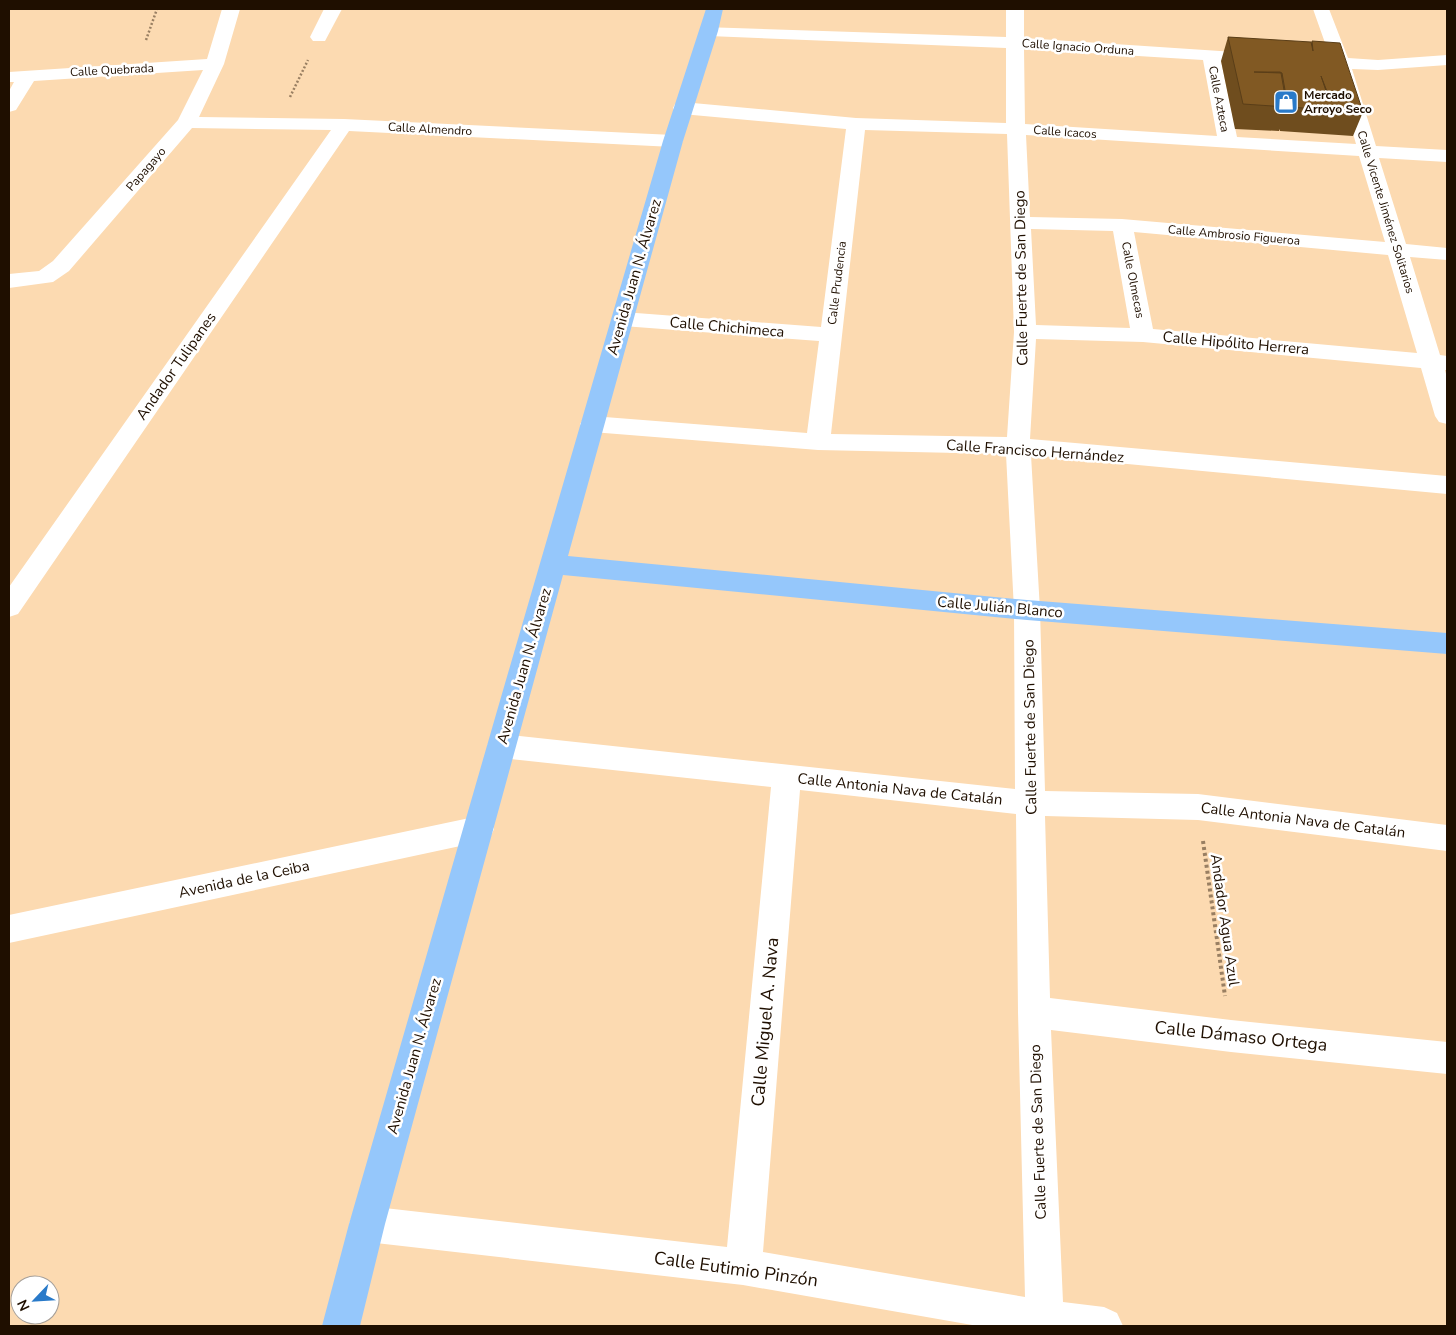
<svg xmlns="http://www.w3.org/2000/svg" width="1456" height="1335" font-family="'Nunito Sans',sans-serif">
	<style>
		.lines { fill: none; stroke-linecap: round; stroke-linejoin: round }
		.path-far1 { stroke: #997f62; stroke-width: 2.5; stroke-dasharray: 2 2; stroke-linecap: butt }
		.path { stroke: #997f62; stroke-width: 4; stroke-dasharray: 3 3; stroke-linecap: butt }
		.minor { fill: #fff; fill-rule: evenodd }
		.major { fill: #95c7fb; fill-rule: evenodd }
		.wall { fill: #6f4d1e }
		.building { fill: #815923; stroke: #5a3e18; fill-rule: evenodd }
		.labels { text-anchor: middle; stroke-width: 5; stroke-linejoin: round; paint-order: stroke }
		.far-street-label { font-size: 12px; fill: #1f0f00; stroke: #fff }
		.far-poi-label { font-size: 12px; font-weight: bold; fill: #1f0f00; stroke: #fff; text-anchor: start }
		.street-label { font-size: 15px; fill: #1f0f00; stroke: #fff }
		.near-street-label { font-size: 18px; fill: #1f0f00; stroke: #fff }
	</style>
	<rect width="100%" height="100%" fill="#fcdab1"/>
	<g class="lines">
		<g class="path-far1">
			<polyline points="146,40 157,9"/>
			<polyline points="290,97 308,60"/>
		</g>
		<polyline class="path" points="1203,841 1225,996"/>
		<g class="minor">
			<polygon points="222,9 240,9 224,64 199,117 344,119 673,135 680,137 683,141 680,145 673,147 349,131 18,614 9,617 9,587 331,130 192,128 69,271 53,282 9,288 9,274 39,271 53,261 178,120 203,70 34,81 16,110 9,112 9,91 14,82 9,82 9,72 207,59"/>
			<polygon points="324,9 342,9 325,41 313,41 310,37"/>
			<path d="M1006,9H1024V38L1265,54L1268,58L1265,62L1221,61L1237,137L1356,144L1334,68L1304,65L1301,61L1304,57H1330L1313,9H1329L1348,58L1378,60L1447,55V65L1378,70L1352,69L1376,146L1447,150V162L1379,158L1406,244L1447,248V260L1410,257L1440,355L1447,356V370H1445L1447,378V424L1439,422L1435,416L1421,368L1143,342L1036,339L1030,439L1447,476V494L1031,455L1040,610L1045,791L1198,794L1447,825V851L1198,820L1045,816L1050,998L1231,1020L1447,1042V1074L1231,1052L1051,1030L1063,1302L1104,1307L1117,1313L1123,1326H978L743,1285L367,1242L354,1237L349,1224L354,1211L367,1206L727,1247L771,787L501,758L491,754L487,746L491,738L501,734L1015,789L1014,610L1006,454L818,450L592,432L584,430L580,424L584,418L592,416L807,433L819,341L623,326L615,324L612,319L615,314L623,312L821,327L846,129L682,114L675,112L673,108L675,104L682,102L856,118L1006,123V48L709,36L703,35L700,31L703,27L1006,37ZM1024,49L1203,60L1217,136L1025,124ZM865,130L1007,134L1014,332L1007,437L831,434ZM1026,135L1359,156L1385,242L1122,219L1030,217ZM1031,229L1113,231L1130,328L1036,325ZM1134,232L1388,255L1417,353L1153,329ZM800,790L1016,814L1018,1012L1025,1297L763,1252Z"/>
			<polygon points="479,816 490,820 494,829 490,838 479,842 9,943 9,915"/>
		</g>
		<polygon class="major" points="706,9 723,9 718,31 683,141 568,556 1027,600 1447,633 1447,654 1027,620 563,575 385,1224 360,1326 322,1326 349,1224 497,711 663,141"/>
	</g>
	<polygon class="wall" points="1228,37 1311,43 1312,41 1363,112 1353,136 1280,131 1279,129 1279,131 1235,129 1221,61"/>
	<path class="building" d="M1228,37L1311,42L1313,51L1312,41L1340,43L1363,112L1288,107L1282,73L1280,72H1254L1281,73L1287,107L1243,104ZM1321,76L1330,99L1329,100Z"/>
	<defs>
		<g id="shop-square" transform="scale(1.25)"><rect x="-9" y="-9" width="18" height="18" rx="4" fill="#297ac9" stroke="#fff"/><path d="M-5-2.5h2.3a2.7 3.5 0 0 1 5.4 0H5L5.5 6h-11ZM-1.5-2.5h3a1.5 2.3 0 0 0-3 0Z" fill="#fff"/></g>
	</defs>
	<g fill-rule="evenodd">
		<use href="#shop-square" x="1286" y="102"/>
	</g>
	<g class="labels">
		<g class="far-street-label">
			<text transform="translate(1078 47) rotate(4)" y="4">Calle Ignacio Orduna</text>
			<text transform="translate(112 70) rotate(-3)" y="4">Calle Quebrada</text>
			<text transform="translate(1219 99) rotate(79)" y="4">Calle Azteca</text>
			<text transform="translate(430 129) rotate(3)" y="4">Calle Almendro</text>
			<text transform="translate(1065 132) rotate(4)" y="4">Calle Icacos</text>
			<text transform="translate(146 169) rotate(-49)" y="4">Papagayo</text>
			<text transform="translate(1386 212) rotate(73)" y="4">Calle Vicente Jiménez Solitarios</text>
			<text transform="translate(1234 235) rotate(5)" y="4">Calle Ambrosio Figueroa</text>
			<text transform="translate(1133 280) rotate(79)" y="4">Calle Olmecas</text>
			<text transform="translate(837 283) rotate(-83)" y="4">Calle Prudencia</text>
		</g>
		<g class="far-poi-label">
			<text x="1304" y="99">Mercado<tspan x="1304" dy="14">Arroyo Seco</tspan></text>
		</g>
		<g class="street-label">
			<text transform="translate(634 277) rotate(-74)" y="5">Avenida Juan N. Álvarez</text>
			<text transform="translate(1021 278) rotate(-91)" y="5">Calle Fuerte de San Diego</text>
			<text transform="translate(727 327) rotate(5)" y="5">Calle Chichimeca</text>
			<text transform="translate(1236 343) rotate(5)" y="5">Calle Hipólito Herrera</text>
			<text transform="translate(176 366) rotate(-55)" y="5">Andador Tulipanes</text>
			<text transform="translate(1035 451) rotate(4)" y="5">Calle Francisco Hernández</text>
			<text transform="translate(1000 607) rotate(5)" y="5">Calle Julián Blanco</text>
			<text transform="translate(524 666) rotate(-74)" y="5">Avenida Juan N. Álvarez</text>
			<text transform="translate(1030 727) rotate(-91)" y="5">Calle Fuerte de San Diego</text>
			<text transform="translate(900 789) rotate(6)" y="5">Calle Antonia Nava de Catalán</text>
			<text transform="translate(1303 820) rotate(7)" y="5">Calle Antonia Nava de Catalán</text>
			<text transform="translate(244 879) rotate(-12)" y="5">Avenida de la Ceiba</text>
			<text transform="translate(1225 920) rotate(82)" y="5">Andador Agua Azul</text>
			<text transform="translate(414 1056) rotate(-74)" y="5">Avenida Juan N. Álvarez</text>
			<text transform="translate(1038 1132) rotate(-92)" y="5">Calle Fuerte de San Diego</text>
		</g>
		<g class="near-street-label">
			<text transform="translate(765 1022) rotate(-85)" y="6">Calle Miguel A. Nava</text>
			<text transform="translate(1241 1036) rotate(6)" y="6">Calle Dámaso Ortega</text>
			<text transform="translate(736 1269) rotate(8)" y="6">Calle Eutimio Pinzón</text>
		</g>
	</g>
	<rect width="1456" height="1335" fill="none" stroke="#1f0f00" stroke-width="20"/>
	<g transform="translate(35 1300) rotate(245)"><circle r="24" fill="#ffffff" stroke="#a59f99"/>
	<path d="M0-4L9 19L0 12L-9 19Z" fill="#297ac9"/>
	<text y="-8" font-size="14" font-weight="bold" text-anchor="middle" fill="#1f0f00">N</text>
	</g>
</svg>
